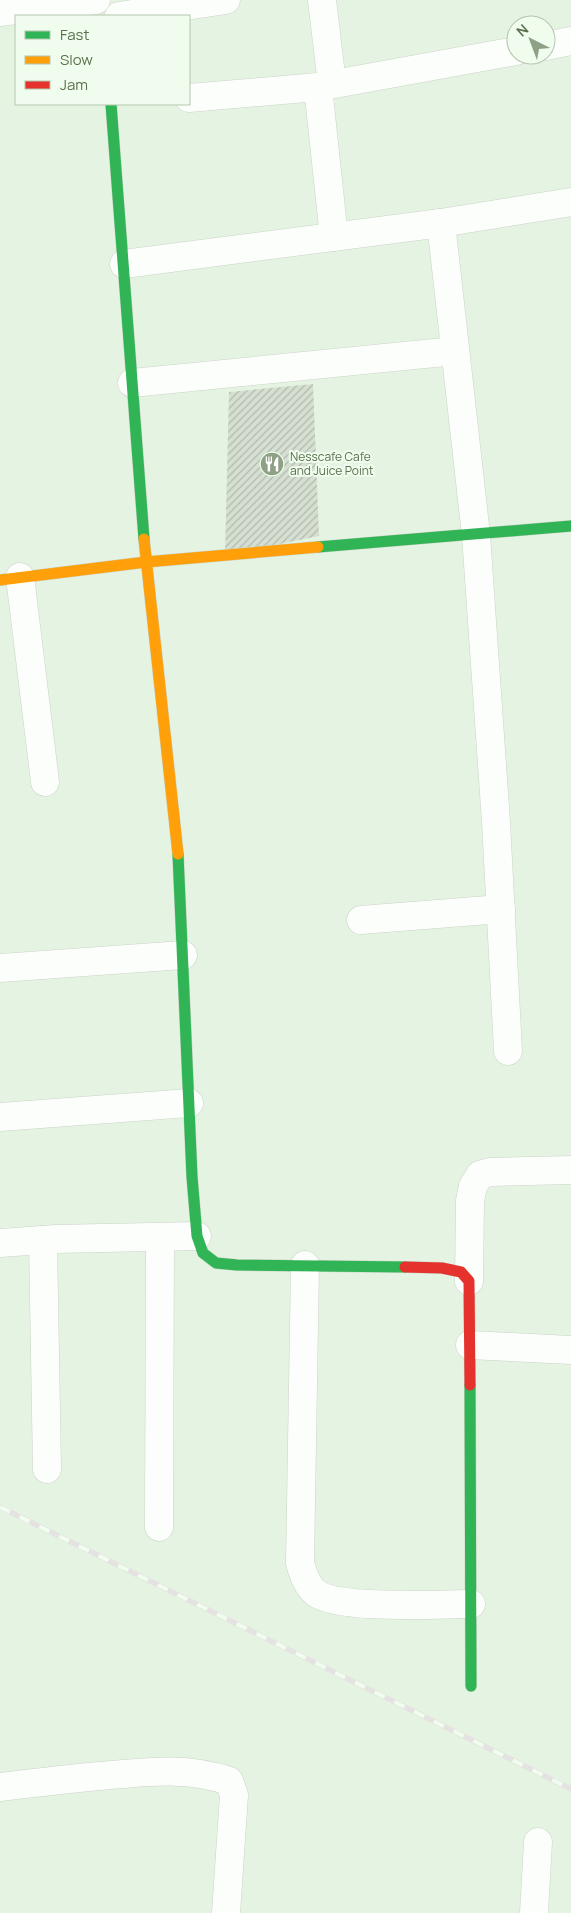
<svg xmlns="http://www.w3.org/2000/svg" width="571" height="1913" font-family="Manrope,sans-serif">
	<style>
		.residential { fill: #e5f4e2; fill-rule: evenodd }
		.building { fill: url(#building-hatch) }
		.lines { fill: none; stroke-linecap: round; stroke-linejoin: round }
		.street-casing { stroke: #cbd3c7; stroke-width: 29 }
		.fast-casing { stroke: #cbd4c7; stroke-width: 12 }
		.slow-casing { stroke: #cbd4c7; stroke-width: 12 }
		.jam-casing { stroke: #cbd4c7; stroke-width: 12 }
		.street { stroke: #fcfefc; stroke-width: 28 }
		.fast { stroke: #30b455; stroke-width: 11 }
		.slow { stroke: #ff9f0a; stroke-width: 11 }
		.jam { stroke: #e5322d; stroke-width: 11 }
		.rail-casing { stroke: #e5e3e2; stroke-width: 5.5 }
		.rail { stroke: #f0fdee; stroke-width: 4; stroke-dasharray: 11; stroke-linecap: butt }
		.labels { text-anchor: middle; stroke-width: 4; stroke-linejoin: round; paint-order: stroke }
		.poi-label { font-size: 12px; fill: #5b714f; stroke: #f0fdee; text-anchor: start }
	</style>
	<defs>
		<pattern id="building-hatch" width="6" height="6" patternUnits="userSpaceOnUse" patternTransform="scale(1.25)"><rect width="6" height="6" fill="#d6e0d2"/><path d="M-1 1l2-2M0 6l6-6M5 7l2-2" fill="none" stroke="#b1baad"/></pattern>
	</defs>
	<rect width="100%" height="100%" fill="#eef6ec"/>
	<path class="residential" d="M0,0H571V1913H0ZM16,16H189V104H16ZM516,25H546V55H516Z"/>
	<polygon class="building" points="313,384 319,536 225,555 229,392"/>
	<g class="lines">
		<g class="street-casing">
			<g id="street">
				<polyline points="322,0 332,84"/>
				<polyline points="0,12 96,0"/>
				<polyline points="119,16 226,0"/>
				<polyline points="546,46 571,41"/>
				<polyline points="189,98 318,87"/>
				<polyline points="441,223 476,535 496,822 508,1051"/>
				<polyline points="334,237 318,87 516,51"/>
				<polyline points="124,264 441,223 571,202"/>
				<polyline points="132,383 455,351"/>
				<polyline points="20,577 45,782"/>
				<polyline points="361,920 501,909"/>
				<polyline points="0,968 183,955"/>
				<polyline points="0,1117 189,1103"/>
				<polyline points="43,1240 47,1469"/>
				<polyline points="0,1243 56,1239 197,1236"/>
				<path d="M305,1265L300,1563C303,1573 306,1585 316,1593C338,1610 439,1604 471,1604"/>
				<polyline points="469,1281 470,1201 473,1186 480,1175 490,1172 571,1170"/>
				<polyline points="470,1345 571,1350"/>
				<polyline points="159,1527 160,1237"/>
				<path d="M0,1787C33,1783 66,1779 100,1776C144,1772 187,1766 229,1781L234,1795L226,1913"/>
				<polyline points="534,1913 538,1842"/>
			</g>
		</g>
		<g class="fast-casing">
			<g id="fast">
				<polyline points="111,104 144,539"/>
				<polyline points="318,547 571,526"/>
				<polyline points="178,854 192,1177 197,1236 203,1253 216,1263 237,1265 405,1267"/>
				<polyline points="470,1385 471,1686"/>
			</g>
		</g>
		<g class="slow-casing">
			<g id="slow">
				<polyline points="144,539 178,854"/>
				<polyline points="0,580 146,562 318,547"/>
			</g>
		</g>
		<g class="jam-casing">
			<polyline id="jam" points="405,1267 442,1268 461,1272 469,1281 470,1385"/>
		</g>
		<use href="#street" class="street"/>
		<use href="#fast" class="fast"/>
		<use href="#slow" class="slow"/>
		<use href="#jam" class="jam"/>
		<g class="rail-casing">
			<polyline id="rail" points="0,1507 571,1789"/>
		</g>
		<use href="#rail" class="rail"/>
	</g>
	<defs>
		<g id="restaurant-disc" transform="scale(1.25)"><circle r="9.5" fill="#8ea086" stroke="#f0fdee"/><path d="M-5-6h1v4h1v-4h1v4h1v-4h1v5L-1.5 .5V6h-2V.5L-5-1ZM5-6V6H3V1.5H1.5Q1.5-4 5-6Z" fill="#fff"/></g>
	</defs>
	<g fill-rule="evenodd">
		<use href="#restaurant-disc" x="272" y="464"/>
	</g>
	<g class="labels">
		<g class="poi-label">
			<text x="290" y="461">Nesscafe Cafe<tspan x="290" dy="14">and Juice Point</tspan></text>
		</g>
	</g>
	<rect x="15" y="15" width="175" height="90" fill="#f0fdee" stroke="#b4c5ae"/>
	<rect x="25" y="31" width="25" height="8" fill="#30b455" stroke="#b4c5ae"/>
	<text x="60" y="40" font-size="15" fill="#5b714f">Fast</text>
	<rect x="25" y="56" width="25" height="8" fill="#ff9f0a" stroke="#b4c5ae"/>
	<text x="60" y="65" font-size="15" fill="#5b714f">Slow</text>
	<rect x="25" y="81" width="25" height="8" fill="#e5322d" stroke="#b4c5ae"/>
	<text x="60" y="90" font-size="15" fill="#5b714f">Jam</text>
	<g transform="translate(531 40) rotate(318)"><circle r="24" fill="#f0fdee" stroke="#b4c5ae"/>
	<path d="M0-4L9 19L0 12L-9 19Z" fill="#8ea086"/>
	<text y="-8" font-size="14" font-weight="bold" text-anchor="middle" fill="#5b714f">N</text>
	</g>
</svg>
